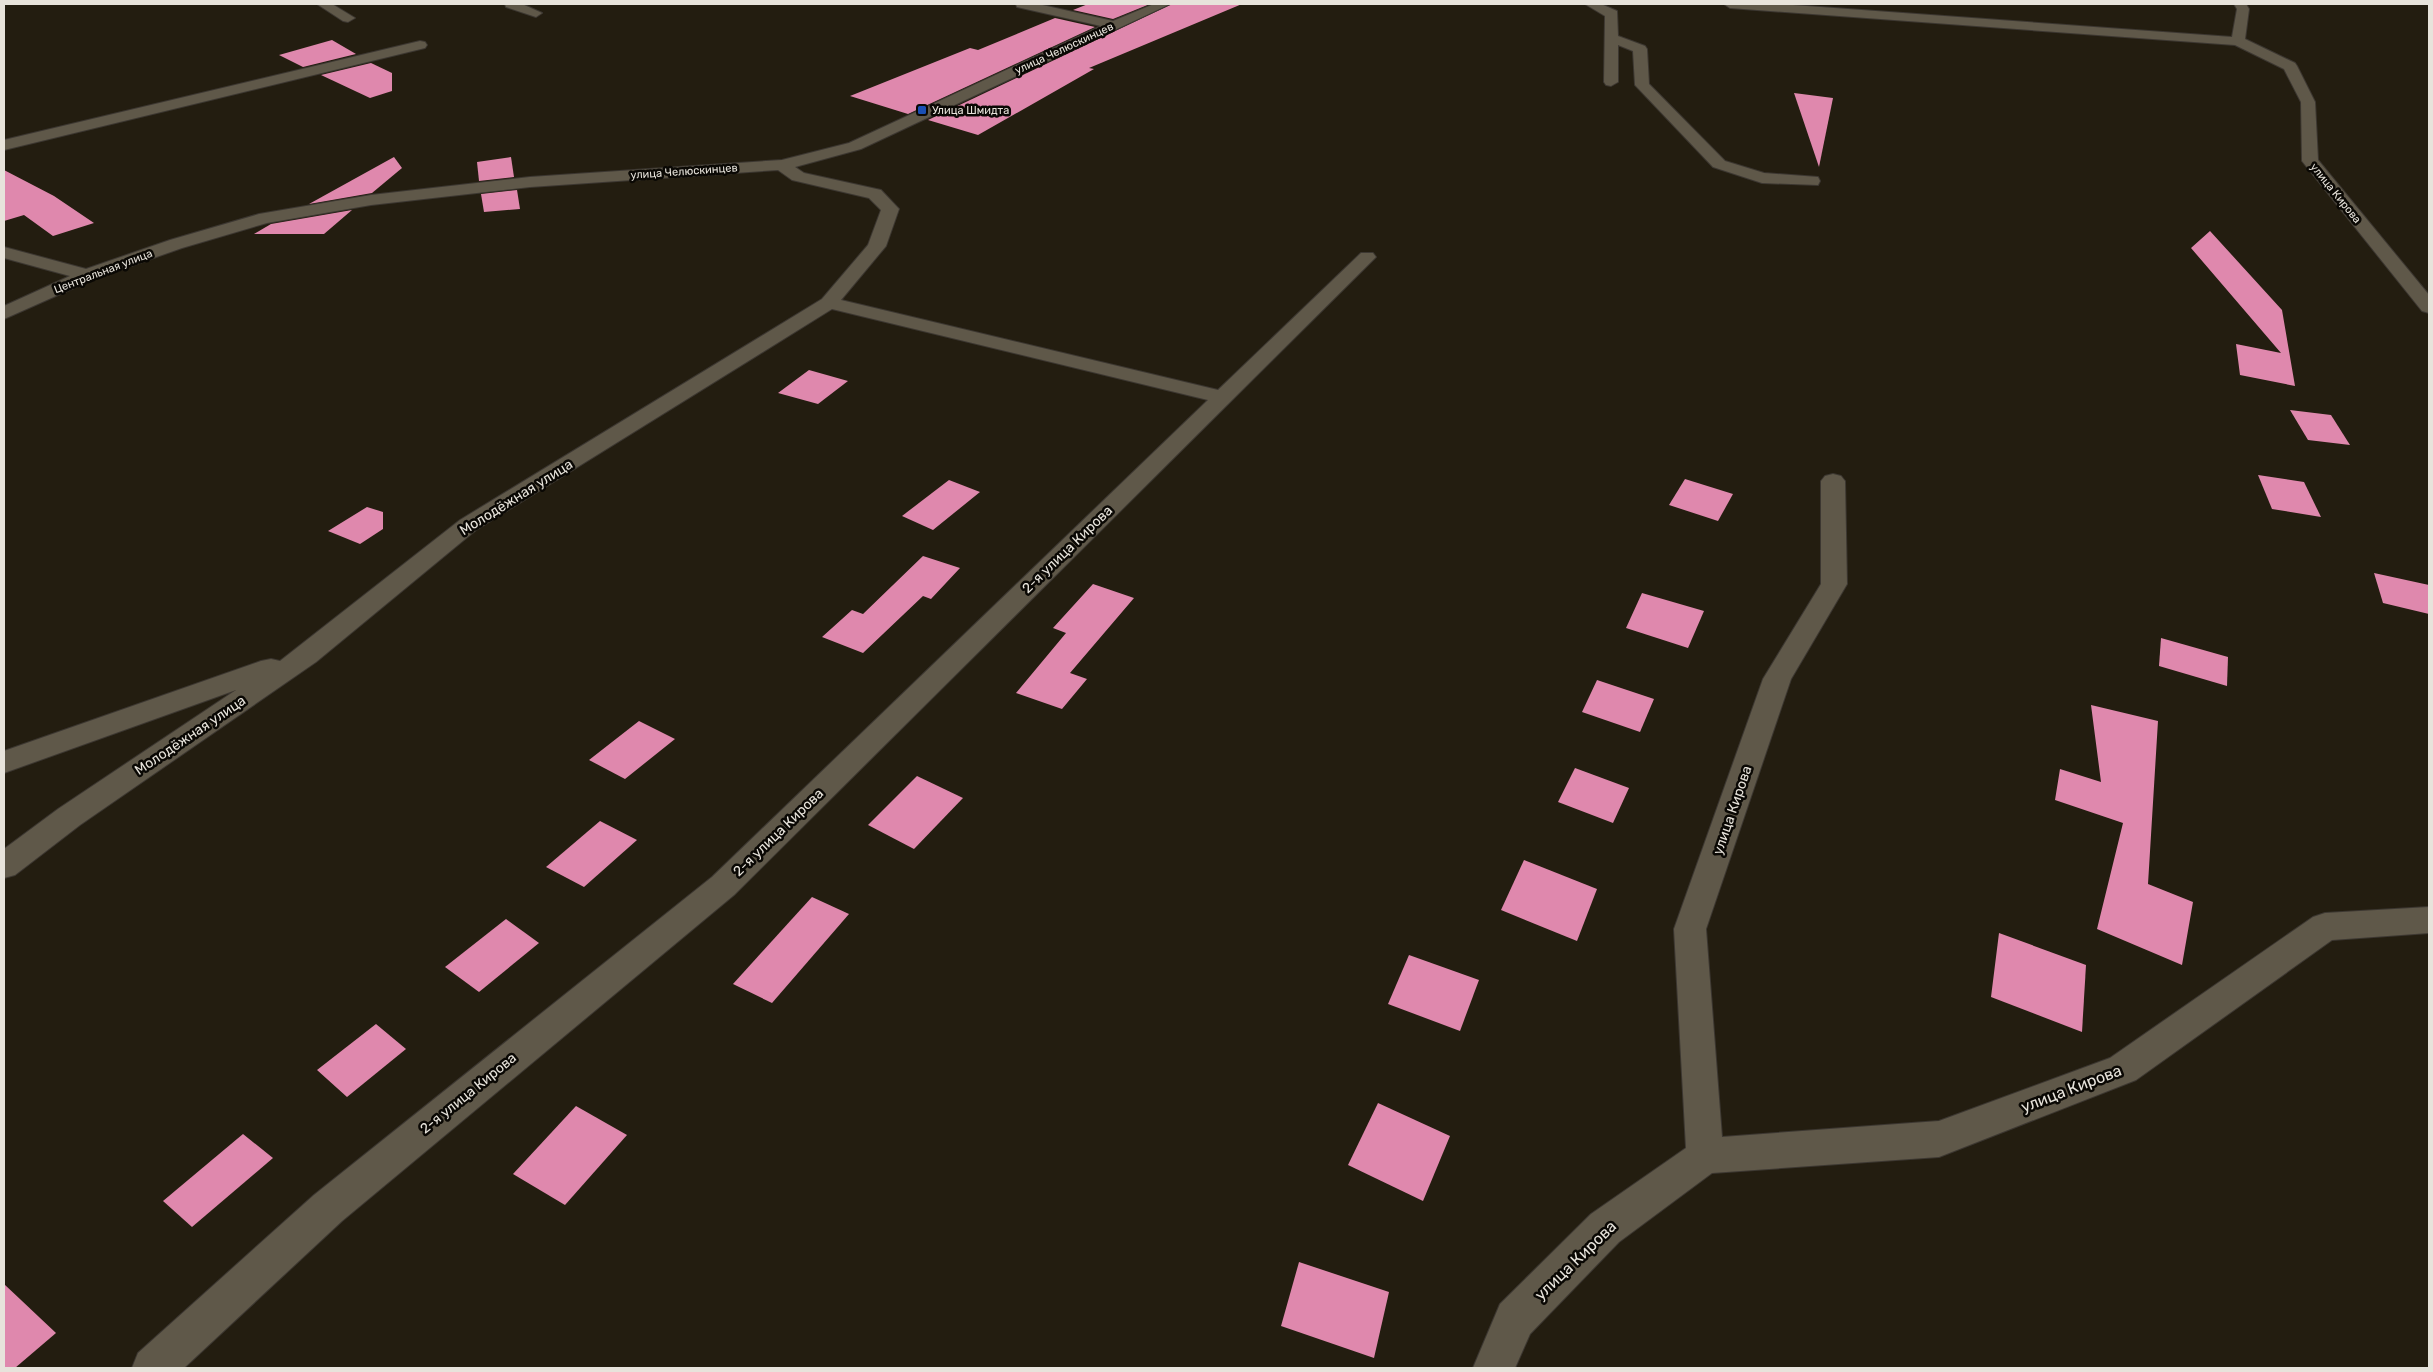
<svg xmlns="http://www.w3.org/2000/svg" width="2433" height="1372" font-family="Rubik,sans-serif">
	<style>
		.building { fill: #df88ad }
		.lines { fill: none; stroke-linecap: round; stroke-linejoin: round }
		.minor-casing { stroke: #3c3731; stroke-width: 2 }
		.minor { fill: #5f5849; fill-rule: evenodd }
		.transit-dot { fill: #1a4fb4; stroke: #0a0804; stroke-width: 2 }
		.labels { text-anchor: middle; stroke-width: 5; stroke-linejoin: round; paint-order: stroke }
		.far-street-label { font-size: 11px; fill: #e7e3db; stroke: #0a0804 }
		.far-poi-label { font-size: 11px; fill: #e7e3db; stroke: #0a0804; text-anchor: start }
		.street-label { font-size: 14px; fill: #e7e3db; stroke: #0a0804 }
		.near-street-label { font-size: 16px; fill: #e7e3db; stroke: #0a0804 }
	</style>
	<rect width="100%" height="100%" fill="#231d10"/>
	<g class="building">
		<polygon points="1088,4 1150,4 1113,19 1073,10"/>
		<polygon points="1172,4 1242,4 1089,68 1094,69 978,135 928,120"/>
		<polygon points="1055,18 1095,27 908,114 850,96 970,48 978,50"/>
		<polygon points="332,40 356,54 303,67 279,55"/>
		<polygon points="371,63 392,73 392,91 370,98 321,75"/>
		<polygon points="1794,93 1833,98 1819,167"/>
		<polygon points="394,157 402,168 372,193 309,204"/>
		<polygon points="511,157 514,177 479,181 477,162"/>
		<polygon points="4,170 54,196 94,223 53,236 24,215 4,221"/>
		<polygon points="517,190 520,209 484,212 481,194"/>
		<polygon points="352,210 324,234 254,234 271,224"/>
		<polygon points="2210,231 2282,310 2295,386 2240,375 2236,344 2281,353 2191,248"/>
		<polygon points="809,370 848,381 818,404 778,393"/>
		<polygon points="2290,410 2331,415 2350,445 2308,440"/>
		<polygon points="2258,475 2304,482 2321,517 2272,509"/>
		<polygon points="1685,479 1733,494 1718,521 1669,505"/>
		<polygon points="949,480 980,492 933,530 902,516"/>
		<polygon points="367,507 383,512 383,529 360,544 328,531"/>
		<polygon points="923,556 960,568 931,599 923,596 863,653 822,637 852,610 863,614"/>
		<polygon points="2374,573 2429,585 2429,614 2383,603"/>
		<polygon points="1093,584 1134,598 1070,673 1087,679 1062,709 1016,693 1066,633 1053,628"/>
		<polygon points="1642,593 1704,611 1688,648 1626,628"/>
		<polygon points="2161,638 2228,657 2227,686 2159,666"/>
		<polygon points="1597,680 1654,699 1640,732 1582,712"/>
		<polygon points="2091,705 2158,721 2148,884 2193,902 2182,965 2097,929 2123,823 2055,800 2060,769 2101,782"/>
		<polygon points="639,721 675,739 625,779 589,760"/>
		<polygon points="1575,768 1629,788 1613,823 1558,802"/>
		<polygon points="917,776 963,798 914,849 868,825"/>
		<polygon points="600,821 637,840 584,887 546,867"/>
		<polygon points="1524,860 1597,889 1577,941 1501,910"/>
		<polygon points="812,897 849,914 772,1003 733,984"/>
		<polygon points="506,919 539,943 479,992 445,967"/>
		<polygon points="1999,933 2086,965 2082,1032 1991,997"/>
		<polygon points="1409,955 1479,980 1460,1031 1388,1004"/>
		<polygon points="376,1024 406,1049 347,1097 317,1070"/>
		<polygon points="1378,1103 1450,1136 1423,1201 1348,1165"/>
		<polygon points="576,1106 627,1135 565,1205 513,1174"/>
		<polygon points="243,1134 273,1158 192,1227 163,1201"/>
		<polygon points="1299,1262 1389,1292 1374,1358 1281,1326"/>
		<polygon points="4,1284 56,1333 15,1368 4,1368"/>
	</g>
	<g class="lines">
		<g class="minor-casing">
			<g id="minor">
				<polygon points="317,4 332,4 355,18 348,22 343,21"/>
				<polygon points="505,4 522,4 542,13 536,17 506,7"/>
				<polygon points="1016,4 1038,4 1113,21 1154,4 1170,4 861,149 795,167 804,173 881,190 899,209 886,246 841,300 1218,390 1361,253 1373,253 1376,257 734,895 342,1221 184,1368 132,1368 138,1353 314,1195 712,877 1208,400 832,309 476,530 316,662 80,825 15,875 4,878 4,849 58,809 236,690 4,773 4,751 261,661 271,659 280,661 460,520 822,299 868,245 881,210 869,198 792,180 778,170 530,187 371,205 267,223 182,248 94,279 4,319 4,306 70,276 4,258 4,247 86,269 170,240 259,214 371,195 530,177 782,160 849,143 1101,26 1017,7"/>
				<polygon points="1585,4 1601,4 1617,11 1618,36 1645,46 1647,49 1649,84 1725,161 1764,173 1818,177 1820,181 1818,185 1762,183 1713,167 1635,85 1633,51 1618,45 1618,82 1611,86 1606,85 1604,82 1605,16"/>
				<polygon points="1724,4 1779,4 2232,37 2237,9 2234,4 2246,4 2249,9 2245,39 2295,63 2297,66 2315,102 2318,160 2429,295 2429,313 2422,311 2302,161 2301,102 2284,69 2235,45 1730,8"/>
				<polygon points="420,41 425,42 427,45 425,48 4,150 4,140"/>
				<polygon points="1833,474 1841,476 1845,481 1847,584 1791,679 1706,929 1722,1137 1939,1121 2110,1058 2313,917 2325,913 2429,907 2429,933 2332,940 2136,1080 1939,1157 1712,1173 1619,1242 1530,1334 1515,1368 1473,1368 1500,1304 1591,1214 1686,1148 1674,929 1763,679 1821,584 1821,481 1825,476"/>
			</g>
		</g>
		<use href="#minor" class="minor"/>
	</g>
	<rect class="transit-dot" x="917" y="105" width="10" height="10" rx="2.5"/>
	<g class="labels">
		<g class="far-street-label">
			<text transform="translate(1064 48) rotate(-25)" y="4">улица Челюскинцев</text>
			<text transform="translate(684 171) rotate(-4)" y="4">улица Челюскинцев</text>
			<text transform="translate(2336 193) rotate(51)" y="4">улица Кирова</text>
			<text transform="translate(103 271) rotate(-21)" y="4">Центральная улица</text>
		</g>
		<g class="far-poi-label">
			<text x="932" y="114">Улица Шмидта</text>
		</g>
		<g class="street-label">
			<text transform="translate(516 497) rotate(-32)" y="5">Молодёжная улица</text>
			<text transform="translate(1067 549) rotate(-44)" y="5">2-я улица Кирова</text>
			<text transform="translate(190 735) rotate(-34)" y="5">Молодёжная улица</text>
			<text transform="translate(1732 810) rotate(-71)" y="5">улица Кирова</text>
			<text transform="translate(778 832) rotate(-44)" y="5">2-я улица Кирова</text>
			<text transform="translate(468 1093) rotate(-39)" y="5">2-я улица Кирова</text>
		</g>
		<g class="near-street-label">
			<text transform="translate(2071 1088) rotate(-21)" y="6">улица Кирова</text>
			<text transform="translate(1575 1260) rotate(-44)" y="6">улица Кирова</text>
		</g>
	</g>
	<rect width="2433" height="1372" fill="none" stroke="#e7e3db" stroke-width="10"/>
</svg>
